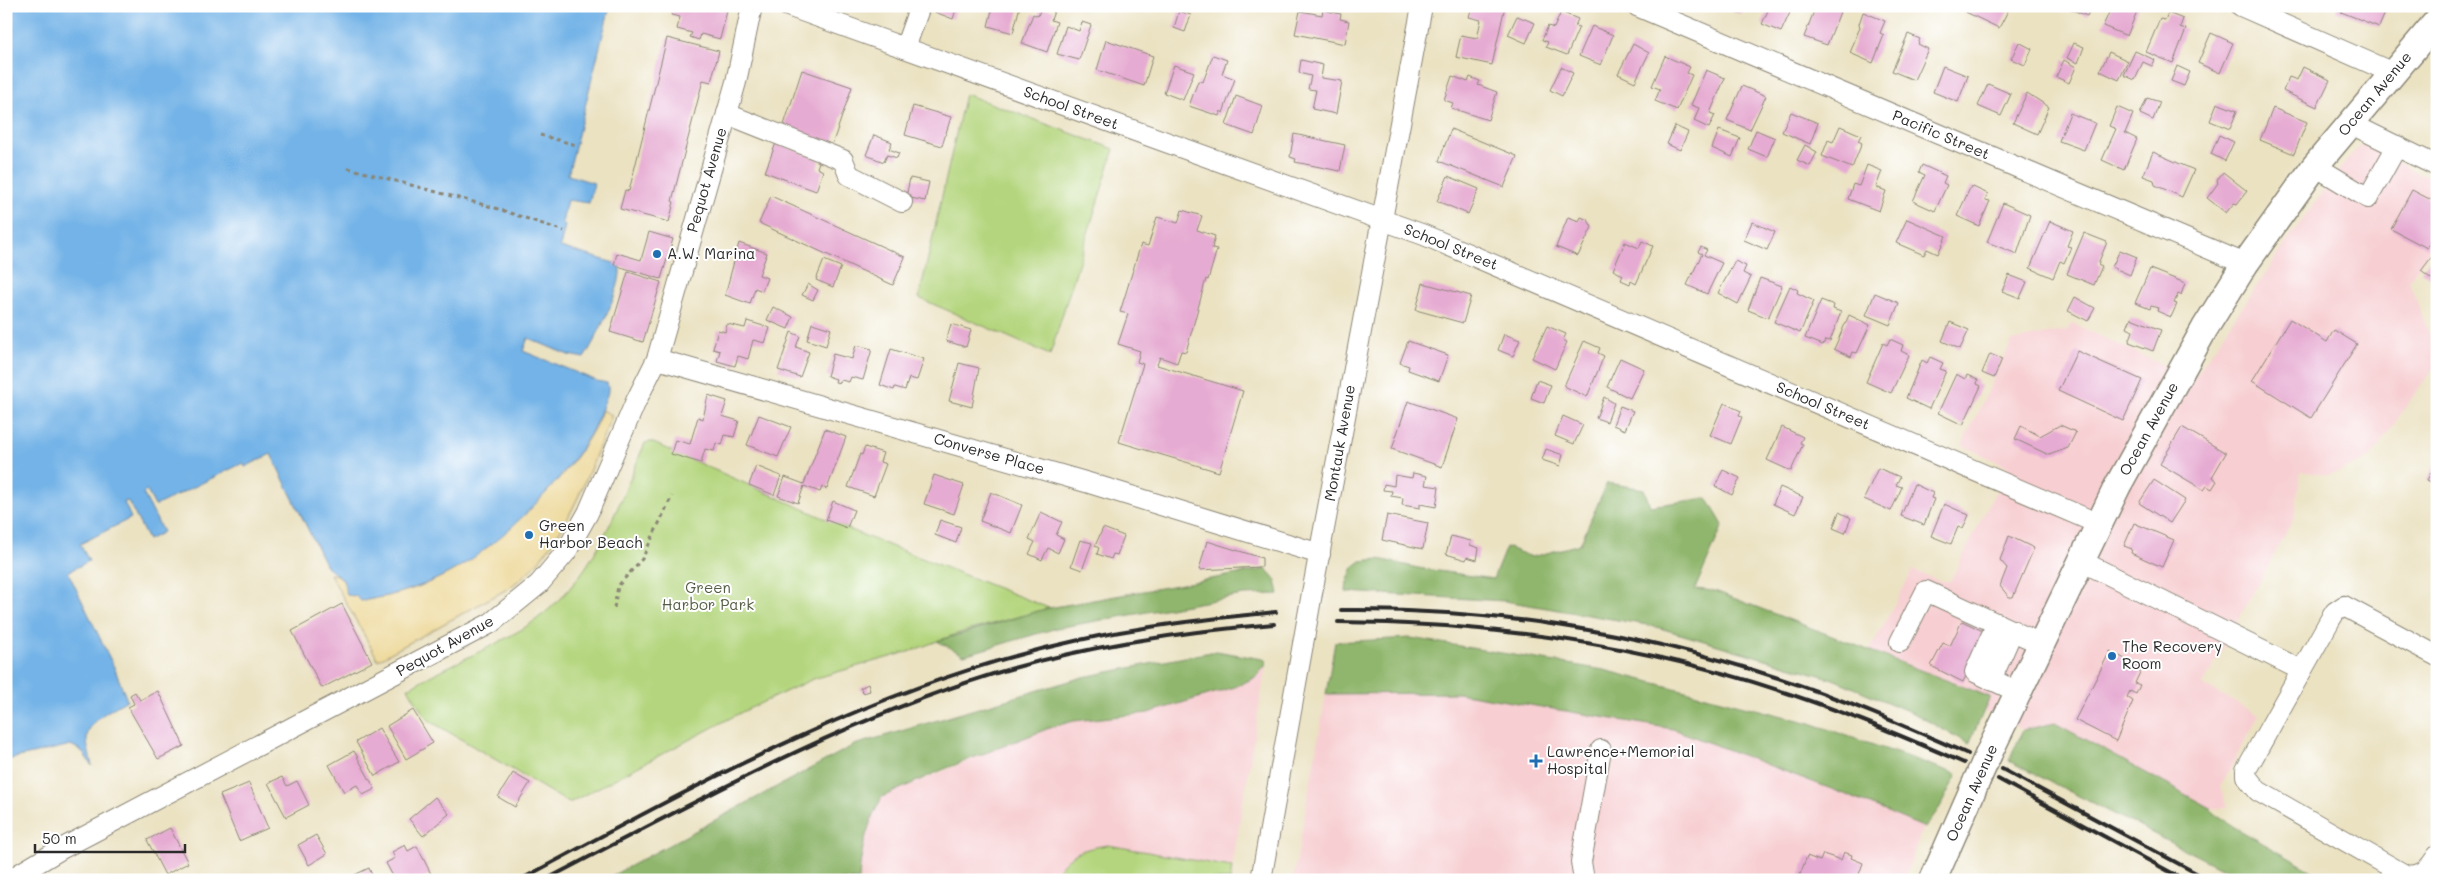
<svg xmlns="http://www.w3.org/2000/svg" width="2443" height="886" font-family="Mali,sans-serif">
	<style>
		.built { fill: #f7cfd2 }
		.green { fill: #b4d57d; stroke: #708054 }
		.forest { fill: #8fb66c; stroke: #5d704c }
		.sand { fill: #eeda9e; stroke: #8c8264 }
		.water { fill: #73b3e7; stroke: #4f6f89 }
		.building { fill: #e6abd2 }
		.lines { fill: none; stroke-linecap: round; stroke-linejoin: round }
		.minor-casing { stroke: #8b8676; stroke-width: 22 }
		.major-casing { stroke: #8b8676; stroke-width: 29 }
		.path { stroke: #8b8676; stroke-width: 3; stroke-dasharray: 4 4; stroke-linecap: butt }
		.minor { stroke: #fff; stroke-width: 20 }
		.major { stroke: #fff; stroke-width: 26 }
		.rail { stroke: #2b2b2b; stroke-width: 4 }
		.minor-bridge-casing { stroke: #8b8676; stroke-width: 22; stroke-linecap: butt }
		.major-bridge-casing { stroke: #8b8676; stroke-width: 29; stroke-linecap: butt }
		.minor-bridge { stroke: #fff; stroke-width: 20 }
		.major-bridge { stroke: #fff; stroke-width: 26 }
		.poi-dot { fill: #1f6fb2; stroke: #fff; stroke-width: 2 }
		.labels { text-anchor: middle; stroke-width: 4; stroke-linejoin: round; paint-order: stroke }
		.street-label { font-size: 15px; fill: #2b2b2b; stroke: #fff }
		.poi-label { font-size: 15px; fill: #2b2b2b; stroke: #fff; text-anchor: start }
		.park-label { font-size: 15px; fill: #545e44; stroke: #fff }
	</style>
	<rect width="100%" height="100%" fill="#fff"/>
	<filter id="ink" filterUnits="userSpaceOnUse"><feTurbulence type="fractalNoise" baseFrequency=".02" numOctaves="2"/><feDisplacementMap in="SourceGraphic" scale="10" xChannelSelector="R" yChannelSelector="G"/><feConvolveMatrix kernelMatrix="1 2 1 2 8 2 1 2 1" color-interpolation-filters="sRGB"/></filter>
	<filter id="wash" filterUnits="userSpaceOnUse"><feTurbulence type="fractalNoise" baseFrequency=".0096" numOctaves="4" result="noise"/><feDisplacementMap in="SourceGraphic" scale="20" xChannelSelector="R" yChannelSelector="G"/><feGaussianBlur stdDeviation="1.12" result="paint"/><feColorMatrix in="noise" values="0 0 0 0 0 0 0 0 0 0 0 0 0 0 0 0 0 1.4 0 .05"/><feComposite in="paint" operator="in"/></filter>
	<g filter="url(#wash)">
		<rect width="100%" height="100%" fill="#ebe2c2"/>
		<g class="built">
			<polygon points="2362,144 2437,182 2437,238 2409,281 2437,355 2437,363 2370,458 2329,476 2301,471 2294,518 2203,685 2259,715 2220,787 2227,808 2210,808 2055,723 2023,730 1984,711 1990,697 1870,650 1913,570 1940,581 1950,581 2008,467 1962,445 2012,341 2067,330 2072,323 2193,379 2295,230 2348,158"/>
			<polygon points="1266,666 1230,880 859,880 862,852 873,815 882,797 1042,730 1074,721 1135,716 1235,687 1256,677"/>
			<polygon points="1463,693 1673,729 1842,793 1925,828 1922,830 1904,880 1293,880 1326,694"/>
		</g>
		<g class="green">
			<polygon points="965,94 1114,149 1050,355 919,298"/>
			<path d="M651,442L865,536L1049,608L959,633L911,651L813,679L742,712L569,803L430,721L424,715L408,688C446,666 487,650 524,628C593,584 614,515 645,443Z"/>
			<path d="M1108,845L1232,867L1230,880H1052C1066,854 1080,849 1108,845Z"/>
		</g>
		<g class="forest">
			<polygon points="1607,483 1644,489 1650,506 1707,498 1723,525 1695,589 1715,591 1990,697 1969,744 1915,714 1833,679 1653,626 1505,601 1346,592 1347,582 1353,567 1361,561 1379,559 1418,568 1493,579 1506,547 1532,557 1580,544"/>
			<polygon points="1266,569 1276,580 1279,594 1243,595 1057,628 964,655 937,641 1049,608"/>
			<polygon points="1411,638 1604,670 1810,723 1957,774 1940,807 1925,828 1842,793 1673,729 1458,693 1326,694 1335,642"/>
			<path d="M1216,651L1263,659L1266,661V665L1256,677L1235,687L1148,713L1074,721L1052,727L942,770L882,797C868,822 860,851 859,880H604L854,745L1083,677Z"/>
			<polygon points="2055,723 2210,808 2229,824 2328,880 2245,880 2009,761 2023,730"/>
		</g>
		<path class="sand" d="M602,410L612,415C586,477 566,547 509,588L378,660L330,574C342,574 346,584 347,595L356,596L361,601C389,597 415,590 441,577C492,553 585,465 602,410Z"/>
		<path class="water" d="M6,6H610L568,175L594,183L589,203L567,200L562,223L565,225L560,247L618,264C629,276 593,345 584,358L568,355L528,338L523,351L597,381L607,383C610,392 606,397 603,405C587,459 510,536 461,566C430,585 397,595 361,601L356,596L347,595L343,580L326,566L271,454L245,467L243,463L155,506L147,491L143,493L163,532L148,540L128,501L124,502L131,518L80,544L89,561L68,572L114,667L127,700C113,709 86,720 87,740C87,748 91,758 92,766L82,751L71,745L6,760Z"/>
		<g id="blocks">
			<g class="building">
				<polygon points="674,6 709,6 727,11 720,39 701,34 699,40 690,37 692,33 677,29 680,17 671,15"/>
				<polygon points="934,6 957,6 953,19 932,11"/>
				<polygon points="993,6 1020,6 1013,33 988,26"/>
				<polygon points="1472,6 1505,6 1492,65 1456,57 1461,35 1477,38 1481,20 1469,17"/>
				<polygon points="1722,6 1743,6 1740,14"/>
				<polygon points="1770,6 1793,6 1781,32 1762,24"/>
				<polygon points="1816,6 1842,7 1827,45 1804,37"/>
				<polygon points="1883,6 1894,6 1893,10"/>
				<polygon points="1953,6 2004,6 2009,9 1999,28"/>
				<polygon points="2064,6 2092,6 2087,16"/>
				<polygon points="2112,6 2139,6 2127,36 2103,26"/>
				<polygon points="2338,6 2388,6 2379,27 2336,10"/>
				<polygon points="1041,7 1054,11 1051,20 1057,22 1047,52 1022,43 1033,14 1038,16"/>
				<polygon points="1323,10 1341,14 1340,19 1349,21 1345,44 1295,34 1300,11 1322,15"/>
				<polygon points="1179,11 1191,15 1185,32 1174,28"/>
				<polygon points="1561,12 1578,19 1575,26 1579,27 1567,55 1546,47 1548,42 1542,40 1548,26 1554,28"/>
				<polygon points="1863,12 1885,21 1880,33 1884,35 1873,63 1850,53 1860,27 1859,24"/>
				<polygon points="2168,13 2183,19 2180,27 2186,29 2173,63 2146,52 2160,19 2165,20"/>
				<polygon points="1517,16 1535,23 1526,43 1508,35"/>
				<polygon points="1082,22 1091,25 1079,60 1057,54 1066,26 1079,31"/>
				<polygon points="1592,26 1613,35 1601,65 1579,56"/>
				<polygon points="2211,33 2233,43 2220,73 2198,63"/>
				<polygon points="1908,34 1920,39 1918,44 1928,49 1914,80 1892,71"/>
				<polygon points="667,38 719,51 711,82 703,80 672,201 674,202 669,222 620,209 625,190 629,191"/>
				<polygon points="1106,40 1153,56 1144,86 1097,70"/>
				<polygon points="2019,42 2032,49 2025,65 2011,59"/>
				<polygon points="2074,43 2084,47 2078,63 2067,58"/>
				<polygon points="1633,44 1649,53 1635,82 1618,74"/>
				<polygon points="2135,51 2155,60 2152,66 2143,62 2135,80 2124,75"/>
				<polygon points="2109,52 2128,61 2119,80 2100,71"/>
				<polygon points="1213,55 1227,60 1222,74 1235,79 1223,113 1221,111 1219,116 1189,106 1198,81 1203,82"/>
				<polygon points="1665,56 1690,67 1687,73 1692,75 1677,110 1655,101 1660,89 1652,86"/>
				<polygon points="1301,60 1323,65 1321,78 1342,81 1336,114 1312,109 1316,90 1308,89 1311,76 1299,73"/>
				<polygon points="2064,60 2076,67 2069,83 2056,77"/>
				<polygon points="1174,65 1194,72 1183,100 1164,93"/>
				<polygon points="1943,66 1968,76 1958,102 1933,92"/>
				<polygon points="2177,66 2190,72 2184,86 2171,81"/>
				<polygon points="1561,67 1573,73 1562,96 1550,90"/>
				<polygon points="2303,67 2330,80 2317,107 2283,91 2289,77 2297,80"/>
				<polygon points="802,70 852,87 832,145 783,128"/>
				<polygon points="1706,70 1725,78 1710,113 1715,115 1709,128 1694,121 1699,108 1691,105"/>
				<polygon points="1452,76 1468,82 1470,77 1480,81 1478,85 1497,92 1488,120 1451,108 1453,103 1444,100"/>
				<polygon points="1988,84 2011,94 2001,116 1978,106"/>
				<polygon points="1742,86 1766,96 1750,130 1727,120"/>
				<polygon points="2027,93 2049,107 2037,134 2013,123"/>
				<polygon points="1236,96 1263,106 1254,135 1226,125"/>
				<polygon points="2147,98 2160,102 2153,120 2140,114"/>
				<polygon points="2217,103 2237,111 2230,129 2210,121"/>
				<polygon points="913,106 951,117 942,146 905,135"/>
				<polygon points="2117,107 2133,114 2125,133 2137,139 2124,170 2102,160 2116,129 2109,126"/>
				<polygon points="2273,108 2307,122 2294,154 2260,140"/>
				<polygon points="1791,112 1818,123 1810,144 1782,132"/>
				<polygon points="2070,113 2095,123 2084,150 2059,141"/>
				<polygon points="1675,126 1688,132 1680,150 1667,144"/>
				<polygon points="1840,126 1861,135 1858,141 1862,143 1852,168 1822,156 1828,140 1833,142"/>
				<polygon points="1451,129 1517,156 1504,187 1439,161"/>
				<polygon points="1719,130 1740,138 1732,157 1712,148"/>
				<polygon points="1756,130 1775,138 1767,157 1748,149"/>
				<polygon points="1294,134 1345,145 1340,171 1295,162 1296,159 1290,157"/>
				<polygon points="874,135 892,142 889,149 899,153 897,158 887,155 884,162 866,155"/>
				<polygon points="2219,135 2234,142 2225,161 2211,154"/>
				<polygon points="776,143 820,159 817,168 823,171 816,191 765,172"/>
				<polygon points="1805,145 1817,152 1810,166 1797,160"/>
				<polygon points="2153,152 2194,170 2182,197 2155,185 2154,180 2143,176"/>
				<polygon points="1867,165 1882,171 1876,187 1886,191 1879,211 1848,199 1853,184 1859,186"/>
				<polygon points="1922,165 1946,176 1943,183 1947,185 1935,211 1913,201 1925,175 1919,172"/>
				<polygon points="2223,172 2247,191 2237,204 2234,203 2226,213 2207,198 2218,183 2217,180"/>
				<polygon points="1448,176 1479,189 1468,214 1437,201"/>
				<polygon points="910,178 929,182 925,201 906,197"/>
				<polygon points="1971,186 1988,194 1985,200 1990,201 1979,226 1957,216"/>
				<polygon points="2412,190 2437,203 2437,240 2433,237 2427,248 2391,229"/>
				<polygon points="771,196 905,257 893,285 759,223"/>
				<polygon points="2003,203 2030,215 2017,254 1987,242"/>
				<polygon points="1182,210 1202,216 1197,230 1215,236 1212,248 1217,249 1208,280 1206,279 1186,352 1181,351 1177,363 1160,357 1157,365 1243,391 1219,472 1119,442 1143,364 1137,362 1140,351 1118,344 1128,314 1120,312 1141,244 1148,246 1157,217 1178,223"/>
				<polygon points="1568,217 1579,221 1581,217 1588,220 1592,227 1578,256 1556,247"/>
				<polygon points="1907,219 1946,236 1938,254 1927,249 1924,255 1896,243"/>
				<polygon points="2050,221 2073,231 2067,246 2071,247 2064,263 2060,261 2053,278 2030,268"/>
				<polygon points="1752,222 1775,232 1767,250 1744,240"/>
				<polygon points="649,232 673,239 661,279 614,265 617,253 641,260"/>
				<polygon points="2084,233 2107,242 2098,264 2102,266 2094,285 2067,274"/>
				<polygon points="1642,241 1653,246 1636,284 1631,281 1630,284 1621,280 1623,275 1613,270 1625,242 1639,248"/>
				<polygon points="739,243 767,253 759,275 767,278 762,291 755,288 750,304 725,295"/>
				<polygon points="1701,247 1707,250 1704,255 1722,263 1707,294 1687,285 1702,254 1698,252"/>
				<polygon points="2120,250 2137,257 2130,275 2112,267"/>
				<polygon points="2437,250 2437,274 2433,280 2421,271"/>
				<polygon points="824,260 841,267 833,287 816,280"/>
				<polygon points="1735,261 1746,266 1743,273 1751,277 1738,304 1718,293"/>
				<polygon points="2150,269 2185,283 2181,295 2178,294 2174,303 2177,304 2171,317 2157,311 2158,308 2151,306 2150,309 2135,303"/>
				<polygon points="628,272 661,282 643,342 610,332"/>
				<polygon points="2009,275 2027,282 2020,298 2002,291"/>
				<polygon points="1760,278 1782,286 1768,318 1748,310"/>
				<polygon points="1423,283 1471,296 1463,323 1416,310"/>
				<polygon points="808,284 818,290 813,300 802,295"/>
				<polygon points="1790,286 1798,290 1797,293 1814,301 1800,333 1774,322"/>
				<polygon points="1875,293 1899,303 1890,325 1866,315"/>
				<polygon points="2075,297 2095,308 2088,321 2068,311"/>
				<polygon points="1821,300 1834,305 1833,309 1841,312 1830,341 1825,340 1823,345 1805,338"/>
				<polygon points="773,307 793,317 788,329 767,320"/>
				<polygon points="1849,315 1870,325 1857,353 1853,352 1851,357 1834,349"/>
				<polygon points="2131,318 2161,330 2153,351 2129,342 2133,331 2127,328"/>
				<polygon points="2290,319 2327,342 2334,330 2357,344 2311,418 2252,381"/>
				<polygon points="747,321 770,328 765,343 753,340 748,359 738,356 735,366 717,361 720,351 713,349 718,330 725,332 727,324 745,328"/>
				<polygon points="1950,322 1969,330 1960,349 1942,341"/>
				<polygon points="812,323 831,329 826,346 807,340"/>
				<polygon points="951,324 971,330 966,347 946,341"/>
				<polygon points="1547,326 1566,334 1563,340 1567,342 1555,369 1532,358"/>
				<polygon points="791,332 800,336 796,347 809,352 800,377 778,370"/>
				<polygon points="1504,334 1520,340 1513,356 1498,350"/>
				<polygon points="1890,339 1903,345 1901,351 1909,355 1891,393 1866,382 1883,343 1887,345"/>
				<polygon points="1408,341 1448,355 1439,381 1408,370 1409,366 1400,363"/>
				<polygon points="1584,341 1600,348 1598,353 1604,356 1587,397 1564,386"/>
				<polygon points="856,345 872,349 863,380 851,377 849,382 841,380 840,383 835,382 836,379 827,376 833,354 852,359"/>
				<polygon points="891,349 924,359 917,380 909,378 905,390 895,387 894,390 880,385"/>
				<polygon points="2077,351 2142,380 2123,421 2058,391"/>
				<polygon points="1990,354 2002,359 1994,378 1982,373"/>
				<polygon points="1930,357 1943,363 1940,369 1946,371 1929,409 1906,398 1922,360 1927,363"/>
				<polygon points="1620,358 1644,369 1630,398 1607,387"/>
				<polygon points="959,363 979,368 972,407 949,401"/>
				<polygon points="1956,374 1965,379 1967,375 1978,380 1977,384 1981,386 1963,425 1938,413"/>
				<polygon points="1537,380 1551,385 1544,403 1531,398"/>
				<polygon points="708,395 727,401 722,416 739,421 734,437 725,435 722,445 716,443 714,451 705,449 701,463 671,454 675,440 690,444 698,417 703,419"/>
				<polygon points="1604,397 1614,403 1607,422 1596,418"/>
				<polygon points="1408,401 1458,419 1442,467 1392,449"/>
				<polygon points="1724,403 1741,411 1739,416 1742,417 1731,444 1710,435"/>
				<polygon points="1620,406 1633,411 1625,430 1613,425"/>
				<polygon points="759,415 791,427 778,457 747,445"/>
				<polygon points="1563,416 1583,425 1574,444 1555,436"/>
				<polygon points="2060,425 2076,432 2068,448 2049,455 2015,439 2021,426 2040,436"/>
				<polygon points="1782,427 1803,437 1800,443 1803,444 1791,471 1767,460"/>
				<polygon points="2182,427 2226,453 2212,477 2217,481 2212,489 2207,486 2204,490 2160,464"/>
				<polygon points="825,429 846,437 827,489 822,487 820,492 804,486 798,503 778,496 785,477 804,484"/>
				<polygon points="865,447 883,453 880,462 886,464 874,496 848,487 860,454 862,455"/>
				<polygon points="1546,449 1563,455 1560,466 1542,460"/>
				<polygon points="2437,462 2437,485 2427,480"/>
				<polygon points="756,466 781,476 774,495 749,485"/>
				<polygon points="1878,468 1900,477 1896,485 1902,487 1891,511 1864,499"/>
				<polygon points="1723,470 1740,478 1732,495 1715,486"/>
				<polygon points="1413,473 1427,476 1425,485 1439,487 1436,507 1420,504 1420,508 1402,505 1403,498 1391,496 1392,491 1383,490 1384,484 1394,486 1395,475 1412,478"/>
				<polygon points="934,475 964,485 954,514 924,504"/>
				<polygon points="2154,480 2185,500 2170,523 2139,503"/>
				<polygon points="1914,484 1933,493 1931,498 1934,499 1924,525 1901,516"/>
				<polygon points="1780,487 1803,497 1795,514 1773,504"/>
				<polygon points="991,492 1022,505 1011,533 980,521"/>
				<polygon points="833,501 854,510 847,528 826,520"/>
				<polygon points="1944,504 1969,515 1963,529 1958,527 1951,544 1931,536"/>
				<polygon points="1041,512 1062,522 1056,535 1064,539 1058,553 1048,548 1042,560 1029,554 1035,542 1029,539"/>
				<polygon points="1839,512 1851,518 1845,533 1833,528"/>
				<polygon points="1387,515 1428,523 1423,549 1382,540"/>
				<polygon points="940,520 961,527 956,543 935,535"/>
				<polygon points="2134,523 2174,540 2162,567 2131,553 2132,549 2124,546"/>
				<polygon points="1103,528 1124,536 1117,555 1113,554 1111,559 1097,554 1099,548 1095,546"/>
				<polygon points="1451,536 1471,541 1470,545 1479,548 1477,560 1467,557 1466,560 1446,554"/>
				<polygon points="2009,536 2034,548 2013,597 2009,597 2000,586 2007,568 2000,560"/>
				<polygon points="1080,540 1092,543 1082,570 1071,566"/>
				<polygon points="1207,541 1262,558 1262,567 1199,570"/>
				<polygon points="342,604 372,662 322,688 292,631"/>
				<polygon points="1962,621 1987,633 1963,682 1931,666 1943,643 1950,646"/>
				<polygon points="2110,651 2142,668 2135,683 2140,685 2136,694 2130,691 2127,697 2133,701 2116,741 2075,720"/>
				<polygon points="868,684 870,691 863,693 860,688"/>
				<polygon points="158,691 184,746 158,759 128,707 134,704 130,695 135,692 140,700"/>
				<polygon points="413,710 433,743 406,759 387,726"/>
				<polygon points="379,728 399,762 375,776 356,742"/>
				<polygon points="354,751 375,789 363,795 357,785 344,792 329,765"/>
				<polygon points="513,773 530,783 515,807 498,797"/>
				<polygon points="282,777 287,786 297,781 309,805 286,817 268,783"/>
				<polygon points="249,783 268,828 239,841 220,795"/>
				<polygon points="435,797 449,814 423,836 409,819"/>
				<polygon points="170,828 188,863 165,875 147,840"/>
				<polygon points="316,835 327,854 309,865 298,845"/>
				<polygon points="405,845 408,851 417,846 431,874 419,880 395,880 386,863 395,858 392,852"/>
				<polygon points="1844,852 1852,855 1851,858 1863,863 1857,880 1798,880 1807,856 1820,861 1823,854 1841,860"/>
				<polygon points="369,868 374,880 344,880"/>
			</g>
		</g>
	</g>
	<g filter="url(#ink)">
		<use href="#blocks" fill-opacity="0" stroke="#8b8676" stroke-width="1"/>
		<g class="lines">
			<g class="minor-casing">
				<g id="minor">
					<polyline points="788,6 1424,235 2099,524"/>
					<polyline points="1637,6 2245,264"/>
					<polyline points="2241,6 2393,73"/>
					<polyline points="905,48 920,6"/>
					<polyline points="727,114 843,160 849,175 902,202"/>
					<polyline points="2349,123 2437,166"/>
					<polyline points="2315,166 2368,198 2397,146"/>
					<polyline points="657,359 1089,483 1320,554"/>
					<polyline points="2081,561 2301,670"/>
					<polyline points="1312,593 1422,6"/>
					<polyline points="1997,623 1975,672 2018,692"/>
					<polyline points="1900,642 1926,591 2041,644"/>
					<path d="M2437,656L2344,606L2335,612L2330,620L2246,770V776L2258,791L2405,875C2421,878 2429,869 2437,856"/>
					<polyline points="1991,680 2013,630"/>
					<polyline points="9,880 61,849 491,623 539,584 566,552 588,513 636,401 657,359 736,82 752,6"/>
					<polyline points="1261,880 1303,644"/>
					<polyline points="1584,880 1581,862 1601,750"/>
				</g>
			</g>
			<g class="major-casing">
				<g id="major">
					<polyline points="1989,753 2117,487 2205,328 2245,264 2315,166 2437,21"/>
					<polyline points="1933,880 1977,780"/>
				</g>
			</g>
			<g class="path">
				<polyline points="540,135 576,145"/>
				<polyline points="348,168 492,207 564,231"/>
				<polyline points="614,608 618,586 642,559 672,496"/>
			</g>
			<use href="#minor" class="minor"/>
			<use href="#major" class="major"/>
			<g class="rail">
				<path d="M1341,610C1487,608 1636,631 1775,677C1841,698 1905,726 1968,754"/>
				<path d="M1338,622C1500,623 1660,647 1813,702C1864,720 1914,741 1964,763"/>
				<polyline points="2002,769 2209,880"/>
				<polyline points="1998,779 2185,880"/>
				<path d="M520,880C697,785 877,684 1075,641C1141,626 1208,619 1276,612"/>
				<path d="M545,880C692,804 835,723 993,674C1084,646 1179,632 1274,624"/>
			</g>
			<g class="minor-bridge-casing">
				<polyline id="minor-bridge" points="1303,644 1312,593"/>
			</g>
			<g class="major-bridge-casing">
				<polyline id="major-bridge" points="1977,780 1989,753"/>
			</g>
			<use href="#minor-bridge" class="minor-bridge"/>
			<use href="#major-bridge" class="major-bridge"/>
		</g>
	</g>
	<g class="poi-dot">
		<circle cx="657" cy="254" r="5"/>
		<circle cx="529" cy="535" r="5"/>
		<circle cx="2112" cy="656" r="5"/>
		<path d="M1533.5 753.5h5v5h5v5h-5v5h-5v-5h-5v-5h5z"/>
	</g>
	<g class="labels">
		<g class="street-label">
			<text transform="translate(2375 94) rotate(-50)" y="5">Ocean Avenue</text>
			<text transform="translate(1071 108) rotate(20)" y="5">School Street</text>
			<text transform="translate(1941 135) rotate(23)" y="5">Pacific Street</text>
			<text transform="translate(707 180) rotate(-74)" y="5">Pequot Avenue</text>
			<text transform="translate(1451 247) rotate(22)" y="5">School Street</text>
			<text transform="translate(1823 406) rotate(23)" y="5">School Street</text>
			<text transform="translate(2149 429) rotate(-61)" y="5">Ocean Avenue</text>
			<text transform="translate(1340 443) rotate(-80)" y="5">Montauk Avenue</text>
			<text transform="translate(989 454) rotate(16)" y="5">Converse Place</text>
			<text transform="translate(445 646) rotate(-29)" y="5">Pequot Avenue</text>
			<text transform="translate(1972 793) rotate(-66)" y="5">Ocean Avenue</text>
		</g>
		<g class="poi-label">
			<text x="667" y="259">A.W. Marina</text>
			<text x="539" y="531">Green<tspan x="539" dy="17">Harbor Beach</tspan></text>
			<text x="2122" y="652">The Recovery<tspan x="2122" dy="17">Room</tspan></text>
			<text x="1547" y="757">Lawrence+Memorial<tspan x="1547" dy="17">Hospital</tspan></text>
		</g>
		<g class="park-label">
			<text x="708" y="593">Green<tspan x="708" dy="17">Harbor Park</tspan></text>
		</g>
	</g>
	<rect width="2443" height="886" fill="none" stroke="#fff" stroke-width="25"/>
	<path d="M35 844v8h150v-8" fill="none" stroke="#2b2b2b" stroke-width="2.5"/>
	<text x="42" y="844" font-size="15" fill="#2b2b2b" stroke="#ffffff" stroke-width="4" paint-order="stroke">50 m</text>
</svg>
